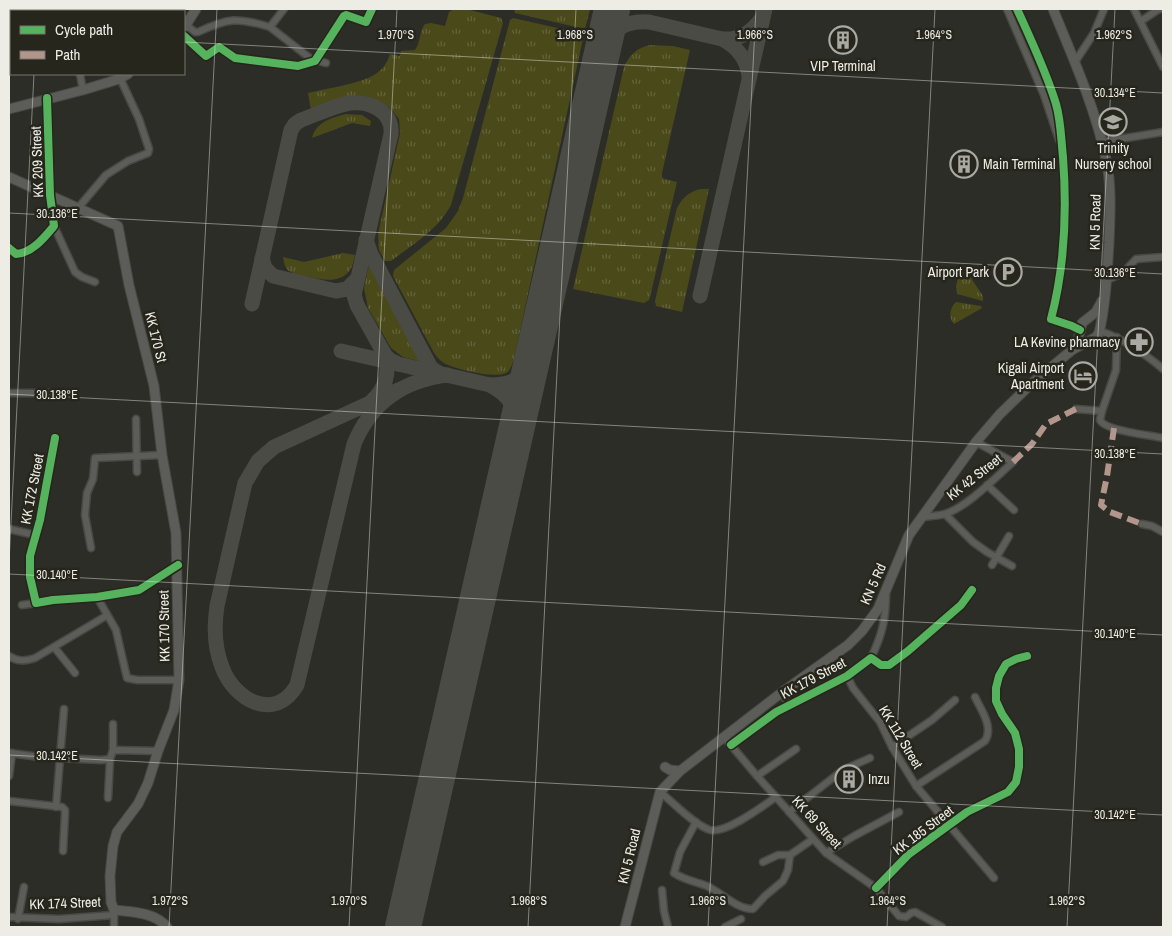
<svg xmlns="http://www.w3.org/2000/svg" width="1172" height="936" font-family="'Archivo Narrow',sans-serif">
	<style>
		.grass { fill: url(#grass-tufts) }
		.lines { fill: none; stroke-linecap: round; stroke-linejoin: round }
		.taxiway { stroke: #4b4b46; stroke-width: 15 }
		.runway { stroke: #4b4b46; stroke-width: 36 }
		.minor-casing { stroke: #494944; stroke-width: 9 }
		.secondary-casing { stroke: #494944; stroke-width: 11 }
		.minor { stroke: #5c5c58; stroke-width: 6 }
		.secondary { stroke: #5c5c58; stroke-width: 9 }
		.quiet { stroke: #b2968c; stroke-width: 6; stroke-dasharray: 12 6; stroke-linecap: butt }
		.cycleway-casing { stroke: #26261c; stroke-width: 11 }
		.cycleway { stroke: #56b35d; stroke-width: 8 }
		.ticks { fill: none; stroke: #edede6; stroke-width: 1; stroke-opacity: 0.45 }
		.labels { text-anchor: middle; stroke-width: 5; stroke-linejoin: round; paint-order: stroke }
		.poi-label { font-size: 14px; fill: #edede6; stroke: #26261c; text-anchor: end }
		.street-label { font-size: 14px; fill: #edede6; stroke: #26261c }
		.ticks-label { font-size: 12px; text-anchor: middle; fill: #edede6; stroke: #26261c; stroke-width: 5; stroke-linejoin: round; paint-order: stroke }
	</style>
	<defs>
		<pattern id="grass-tufts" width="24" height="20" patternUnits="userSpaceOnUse" patternTransform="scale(1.25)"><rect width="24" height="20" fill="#49491a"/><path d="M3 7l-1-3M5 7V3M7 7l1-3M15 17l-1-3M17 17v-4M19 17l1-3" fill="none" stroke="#64643b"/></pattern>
	</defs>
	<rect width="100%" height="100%" fill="#2d2d28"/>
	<g class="grass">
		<path d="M454,9H466L501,18L503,23L451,205C438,230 413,244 391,261H385L379,250L378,234L400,133L399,119L390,108L384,104L360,97H348L311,110L308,93C324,89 365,83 377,73C384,68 388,61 390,54L400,56L401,51L415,50C421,42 419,31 425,24L431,23L445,26L449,12Z"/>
		<polygon points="514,9 590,9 585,29 515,13"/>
		<path d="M513,18L584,34L514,359C512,364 511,370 506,373C495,379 454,369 444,363C439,360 436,356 433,351L393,276L394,270L446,228L458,211L463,198L510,20Z"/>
		<path d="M650,45L673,46L690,50L662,173V177L664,179L677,182L650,297L649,300L644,303L573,289L624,67C629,55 637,48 650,45Z"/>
		<path d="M346,114L362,115L371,121L370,126L352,123L312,138C316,122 331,118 346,114Z"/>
		<path d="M701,189H709L682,312L656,306L655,301L677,208C682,198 690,191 701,189Z"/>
		<path d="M343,253L355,255C351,283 331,282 309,277C303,276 295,275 289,271C285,268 284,263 283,257L304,262Z"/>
		<polygon points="369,263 422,362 403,357 391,348 368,308 364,288"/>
		<polygon points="960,269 967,272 983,296 983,301 957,294 956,286"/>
		<path d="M956,302L981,306L982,308L954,324C948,318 950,307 956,302Z"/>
	</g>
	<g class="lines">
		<g class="taxiway">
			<path d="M722,39C740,40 751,33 762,18"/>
			<path d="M602,51C612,29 626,20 649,22L722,39C737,47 747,59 749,76"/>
			<polyline points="366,240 371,254 431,368 439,373"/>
			<polyline points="262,258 265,268 273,276 336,291 347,289 356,280"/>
			<polyline points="700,296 765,9"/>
			<path d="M252,304L291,130L295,124L301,120C315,115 336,105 350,103C370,101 393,111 391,134L354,295L357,305L385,355L390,360L398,364"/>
			<path d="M341,351L490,385C512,385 519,380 531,362"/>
			<path d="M490,385C509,395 517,407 516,428"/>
			<path d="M398,390L274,447L258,461L245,483L217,606C214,626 214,647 222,667C234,700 275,723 297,685L354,444C371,403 403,380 448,375"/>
			<path d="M372,401C386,388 390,373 385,355"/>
		</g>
		<polyline class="runway" points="403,927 612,9"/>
		<g class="minor-casing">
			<g id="minor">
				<polyline points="1007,9 1044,95 1059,140"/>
				<path d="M1017,9C1031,40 1046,71 1056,104C1061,121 1061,139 1063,157C1067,211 1065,266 1051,319L1072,326L1080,330"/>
				<polyline points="1134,9 1163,67"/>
				<polyline points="38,11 55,9"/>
				<polyline points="164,11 164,9"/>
				<polyline points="9,15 11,15"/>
				<polyline points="1141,21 1159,9 1163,9"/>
				<path d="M186,25L195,32H198C228,18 237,17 270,27L284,9"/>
				<polyline points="270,27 311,59 326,63"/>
				<polyline points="184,36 206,56 219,47 235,58 298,66 315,61 344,16 346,15 366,22 372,9"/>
				<polyline points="1075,62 1094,33 1104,9"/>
				<polyline points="80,74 83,90"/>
				<polyline points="1101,142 1163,132"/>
				<polyline points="78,208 106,175 128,161 148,153 149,149 139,119 120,78"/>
				<polyline points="54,226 75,272 82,277 95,282"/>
				<path d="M9,248L16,254C32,253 44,238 54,226L50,195L47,98"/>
				<polyline points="1107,280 1123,273 1136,259 1163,257"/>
				<path d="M1100,331C1124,339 1144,353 1163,369"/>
				<polyline points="9,393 74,393"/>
				<polyline points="1076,409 1102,411 1116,370 1117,337"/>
				<path d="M1102,411L1100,420C1105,431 1150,435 1163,438"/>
				<polyline points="136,419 137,472"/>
				<polyline points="55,438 40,520 30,556 30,577 36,603 53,600 97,597 139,590 178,565"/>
				<polyline points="987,485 1014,510"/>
				<polyline points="945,514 973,542 987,552 1012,566"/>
				<path d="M922,517C929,516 938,516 945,514C967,507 995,478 1013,462L976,442"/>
				<polyline points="1142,524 1152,526 1163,532"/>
				<polyline points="9,529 35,535"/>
				<polyline points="91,548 85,515 87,493 93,479 95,458 162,455"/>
				<polyline points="992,565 1009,536"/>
				<polyline points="97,597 116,630 127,678 137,680 179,680"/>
				<polyline points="22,605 36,603"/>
				<polyline points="54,647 75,673"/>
				<path d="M9,656C18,662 25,661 35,658L106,616"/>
				<path d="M871,658C882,635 886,619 886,594"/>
				<polyline points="847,676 853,688 880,722 892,747 916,786 994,878"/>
				<polyline points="781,693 790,705"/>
				<polyline points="724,737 757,776 826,853 876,888 899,916 906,917 911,913 915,912 942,927"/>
				<polyline points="731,745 776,712 847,676 871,658 881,665 889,665 908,651 961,605 972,590"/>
				<polyline points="892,747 932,720 955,700"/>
				<polyline points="113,750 113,724"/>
				<polyline points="9,753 40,757 101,760 110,759 113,750 158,751"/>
				<polyline points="9,776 12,753"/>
				<polyline points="757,776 796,749"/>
				<path d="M916,786L985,741C994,727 981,710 975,697"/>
				<path d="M660,792C673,802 694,825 710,830C726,834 763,806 776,797"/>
				<polyline points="108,798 110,759"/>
				<polyline points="9,801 62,807 65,810 65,814 63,851"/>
				<polyline points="56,807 64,709"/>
				<polyline points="789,812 843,770 870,758"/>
				<path d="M696,822L680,852L674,873C684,880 697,882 707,886C722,893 736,909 753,909L765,896L783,881L788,870L790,855L813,839"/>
				<polyline points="826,853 854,836 899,812"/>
				<polyline points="763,862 778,855 790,855"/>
				<polyline points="876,888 909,854 967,812 1008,792 1016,782 1019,767 1019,749 1015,733 1002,714 996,701 996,688 999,676 1006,664 1016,659 1027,656"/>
				<polyline points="662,890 664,911 668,927"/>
				<polyline points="9,917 59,919 114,915"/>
				<polyline points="18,919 24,887"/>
				<polyline points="114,927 114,911"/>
				<polyline points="725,927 741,919"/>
			</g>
		</g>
		<g class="secondary-casing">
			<g id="secondary">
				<polyline points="184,28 196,9"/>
				<polyline points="9,109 83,90 119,79 128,74"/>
				<path d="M9,177L118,226L129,285L154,386L162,455L176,533L179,680L174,710L158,751L148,783L138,804L117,832L113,846L110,876L111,902L114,910C131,912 155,912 167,927"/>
				<polyline points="1072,350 1078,340 1082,323 1096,312 1102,301"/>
				<polyline points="665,767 670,770 680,771"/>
				<path d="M625,927L660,792L680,771L781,693L848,645L862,631L878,609L909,535L976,442L1000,414L1031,384L1072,350L1096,337L1099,333C1106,303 1107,273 1109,243C1110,215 1112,186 1106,159C1095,107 1073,58 1053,9"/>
			</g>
		</g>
		<use href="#minor" class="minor"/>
		<use href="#secondary" class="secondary"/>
		<g class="quiet">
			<polyline points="1114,428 1107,476 1101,505 1110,512 1142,524"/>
			<polyline points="1013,462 1032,444 1046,424 1076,409"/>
		</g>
		<g class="cycleway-casing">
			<g id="cycleway">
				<path d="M1017,9C1031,40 1046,71 1056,104C1061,121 1061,139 1063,157C1067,211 1065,266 1051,319L1072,326L1080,330"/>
				<polyline points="184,36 206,56 219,47 235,58 298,66 315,61 344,16 346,15 366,22 372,9"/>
				<path d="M9,248L16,254C32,253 44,238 54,226L50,195L47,98"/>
				<polyline points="55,438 40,520 30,556 30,577 36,603 53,600 97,597 139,590 178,565"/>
				<polyline points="731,745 776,712 847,676 871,658 881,665 889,665 908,651 961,605 972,590"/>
				<polyline points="876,888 909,854 967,812 1008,792 1016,782 1019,767 1019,749 1015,733 1002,714 996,701 996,688 999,676 1006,664 1016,659 1027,656"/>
			</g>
		</g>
		<use href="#cycleway" class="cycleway"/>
	</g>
	<path class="ticks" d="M38,11V9M9,33H11M184,42L1163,93M9,213L1163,274M9,394L1163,454M9,562L34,74M9,574L1163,635M9,755L1163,815M169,927L217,9M349,927L397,9M528,927L576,9M708,927L756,9M887,927L935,9M1067,927L1115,9"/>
	<defs>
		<g id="building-ring" transform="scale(1.4375)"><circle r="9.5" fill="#26261c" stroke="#aaaaa4" stroke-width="1.5"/><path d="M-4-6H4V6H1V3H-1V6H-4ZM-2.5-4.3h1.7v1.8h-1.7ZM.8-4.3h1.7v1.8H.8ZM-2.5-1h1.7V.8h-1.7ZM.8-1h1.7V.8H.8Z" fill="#aaaaa4"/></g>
		<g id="school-ring" transform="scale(1.4375)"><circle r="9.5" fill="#26261c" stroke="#aaaaa4" stroke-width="1.5"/><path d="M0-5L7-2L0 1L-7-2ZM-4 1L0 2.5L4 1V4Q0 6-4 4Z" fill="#aaaaa4"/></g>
		<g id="parking-ring" transform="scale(1.4375)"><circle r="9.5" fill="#26261c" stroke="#aaaaa4" stroke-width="1.5"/><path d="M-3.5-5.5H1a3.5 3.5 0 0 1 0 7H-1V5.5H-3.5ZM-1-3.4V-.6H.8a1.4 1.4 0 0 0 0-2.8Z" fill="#aaaaa4"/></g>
		<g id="pharmacy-ring" transform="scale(1.4375)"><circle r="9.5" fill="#26261c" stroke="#aaaaa4" stroke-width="1.5"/><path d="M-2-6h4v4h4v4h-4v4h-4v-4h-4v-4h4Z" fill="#aaaaa4"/></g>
		<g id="hotel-ring" transform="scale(1.4375)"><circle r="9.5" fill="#26261c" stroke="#aaaaa4" stroke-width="1.5"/><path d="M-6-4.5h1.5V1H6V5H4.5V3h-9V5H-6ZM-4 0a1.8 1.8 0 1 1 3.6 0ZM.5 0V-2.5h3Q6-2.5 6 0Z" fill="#aaaaa4"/></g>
	</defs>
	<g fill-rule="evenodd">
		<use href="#building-ring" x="843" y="40"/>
		<use href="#school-ring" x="1113" y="122"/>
		<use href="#building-ring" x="964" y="164"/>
		<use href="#parking-ring" x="1008" y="272"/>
		<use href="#pharmacy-ring" x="1139" y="342"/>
		<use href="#hotel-ring" x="1083" y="376"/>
		<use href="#building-ring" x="849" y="779"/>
	</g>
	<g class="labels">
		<g class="poi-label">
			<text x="843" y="71" text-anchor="middle">VIP Terminal</text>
			<text x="1113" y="153" text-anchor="middle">Trinity<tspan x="1113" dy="16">Nursery school</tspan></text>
			<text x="983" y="169" text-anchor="start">Main Terminal</text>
			<text x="989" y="277">Airport Park</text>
			<text x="1120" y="347">LA Kevine pharmacy</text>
			<text x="1064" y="373">Kigali Airport<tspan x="1064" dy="16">Apartment</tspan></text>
			<text x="868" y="784" text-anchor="start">Inzu</text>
		</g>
		<g class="street-label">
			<text transform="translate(37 162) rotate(-92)" y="5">KK 209 Street</text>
			<text transform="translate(1095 222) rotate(-89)" y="5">KN 5 Road</text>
			<text transform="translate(156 337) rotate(76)" y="5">KK 170 St</text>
			<text transform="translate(974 477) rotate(-38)" y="5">KK 42 Street</text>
			<text transform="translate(32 489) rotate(-79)" y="5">KK 172 Street</text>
			<text transform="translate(873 584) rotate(-66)" y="5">KN 5 Rd</text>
			<text transform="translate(164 626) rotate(-91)" y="5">KK 170 Street</text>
			<text transform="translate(813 678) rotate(-28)" y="5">KK 179 Street</text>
			<text transform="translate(901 737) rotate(59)" y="5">KK 112 Street</text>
			<text transform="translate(817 822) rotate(47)" y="5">KK 69 Street</text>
			<text transform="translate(923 830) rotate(-37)" y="5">KK 185 Street</text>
			<text transform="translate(629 856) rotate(-76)" y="5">KN 5 Road</text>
			<text transform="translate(65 903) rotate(-2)" y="5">KK 174 Street</text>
		</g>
	</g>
	<g class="ticks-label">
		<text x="396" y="39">1.970°S</text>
		<text x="575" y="39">1.968°S</text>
		<text x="755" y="39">1.966°S</text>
		<text x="934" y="39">1.964°S</text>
		<text x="1114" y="39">1.962°S</text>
		<text x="1115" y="97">30.134°E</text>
		<text x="57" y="218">30.136°E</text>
		<text x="1115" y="277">30.136°E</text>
		<text x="57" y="399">30.138°E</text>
		<text x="1115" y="458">30.138°E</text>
		<text x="57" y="579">30.140°E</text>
		<text x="1115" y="638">30.140°E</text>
		<text x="57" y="760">30.142°E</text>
		<text x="1115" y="819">30.142°E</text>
		<text x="170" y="905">1.972°S</text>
		<text x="349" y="905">1.970°S</text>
		<text x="529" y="905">1.968°S</text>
		<text x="708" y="905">1.966°S</text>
		<text x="888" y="905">1.964°S</text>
		<text x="1067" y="905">1.962°S</text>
	</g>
	<rect width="1172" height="936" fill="none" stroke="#edede6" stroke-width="20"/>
	<rect x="10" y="10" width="175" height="65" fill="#26261c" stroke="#76766d"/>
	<rect x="20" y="26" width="25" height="8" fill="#56b35d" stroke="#76766d"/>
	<text x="55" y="35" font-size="15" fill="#edede6">Cycle path</text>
	<rect x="20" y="51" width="25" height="8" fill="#b2968c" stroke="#76766d"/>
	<text x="55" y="60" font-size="15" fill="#edede6">Path</text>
</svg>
